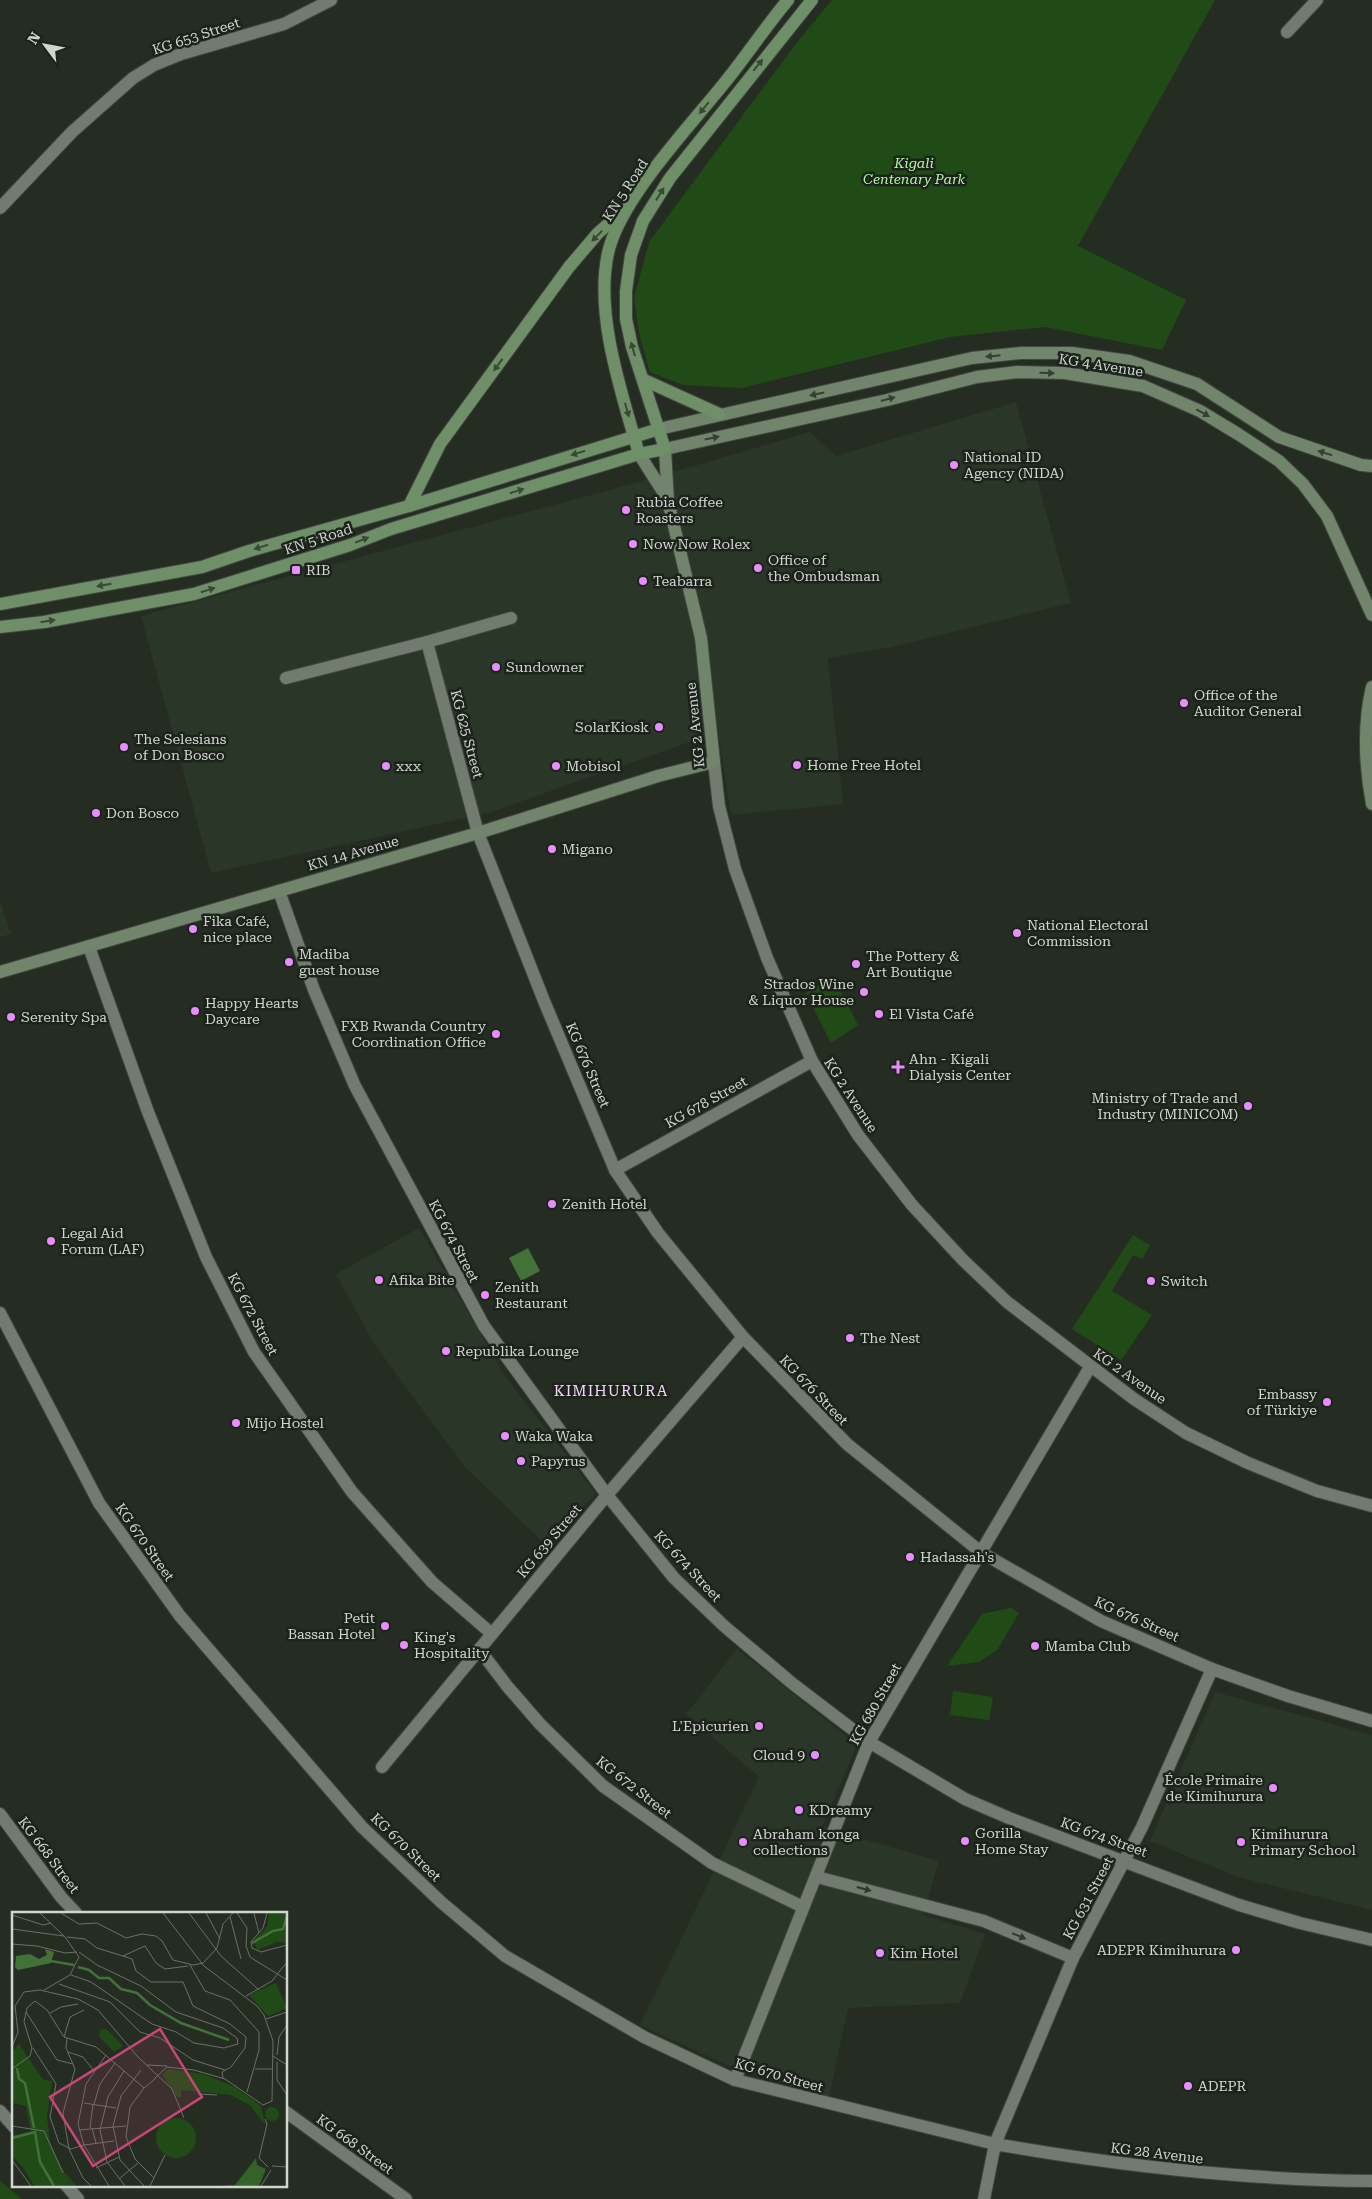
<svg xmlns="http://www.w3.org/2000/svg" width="1372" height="2199" font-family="'Roboto Serif',serif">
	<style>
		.built { fill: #2a3627 }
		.green { fill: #204b16 }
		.water { fill: #427237 }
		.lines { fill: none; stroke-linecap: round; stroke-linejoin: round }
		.minor-casing { stroke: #40473f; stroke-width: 14 }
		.secondary-casing { stroke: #40473f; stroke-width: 14 }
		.primary-casing { stroke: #40473f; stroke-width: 14 }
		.minor { stroke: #717b6f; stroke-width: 12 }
		.secondary { stroke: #70856b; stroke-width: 12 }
		.primary { stroke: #6f8f68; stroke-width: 12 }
		.oneway { fill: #384935 }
		.oneway2 { fill: #354032 }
		.oneway3 { fill: #30392f }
		.poi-dot { fill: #e98dfe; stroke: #1b231a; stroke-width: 2 }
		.labels { text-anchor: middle; stroke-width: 5; stroke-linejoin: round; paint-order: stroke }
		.street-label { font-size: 14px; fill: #d0d5cf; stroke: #1b231a }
		.park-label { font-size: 14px; font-style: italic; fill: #b1f7a2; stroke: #1b231a }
		.poi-label { font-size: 14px; fill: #d0d5cf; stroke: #1b231a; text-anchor: start }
		.neighbourhood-label { font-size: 15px; letter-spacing: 1px; fill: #f3d5fa; stroke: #1b231a }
		.inset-river { fill: none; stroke: #427237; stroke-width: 2.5 }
		.inset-road { fill: none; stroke: #697068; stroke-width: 1 }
		.view { fill: #c64778; fill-opacity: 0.15; stroke: #c64778; stroke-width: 2.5 }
		.inset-edge { fill: none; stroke: #d0d5cf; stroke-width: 2.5 }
	</style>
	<rect width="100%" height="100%" fill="#252d23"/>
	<g class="built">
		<polygon points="1016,402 1071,603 892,647 828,658 843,804 731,815 718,732 488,813 211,873 141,616 628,485 810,432 836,456"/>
		<polygon points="0,901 11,934 0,937"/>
		<polygon points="419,1228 505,1376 596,1494 547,1546 466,1468 374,1344 336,1274"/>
		<polygon points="737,1649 857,1745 822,1827 939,1861 923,1915 985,1934 960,2003 848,2008 829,2097 727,2065 640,2025 759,1777 686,1714"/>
		<polygon points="1215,1692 1372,1735 1372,1910 1241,1878 1150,1841"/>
	</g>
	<g class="green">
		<polygon points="832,0 1215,0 1078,246 1186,300 1162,350 1045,327 950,337 742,388 683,385 650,372 640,338 634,298 649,242 798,41"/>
		<polygon points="833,977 858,1025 831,1043 806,993"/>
		<polygon points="1133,1235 1150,1245 1142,1259 1133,1255 1112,1291 1152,1315 1121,1360 1072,1329"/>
		<polygon points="1011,1608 1019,1613 997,1650 979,1662 947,1666 982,1614"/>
		<polygon points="953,1691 993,1697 989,1720 950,1715"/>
		<polygon points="0,2181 22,2199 0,2199"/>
	</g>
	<polygon class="water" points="528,1248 540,1271 521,1281 509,1258"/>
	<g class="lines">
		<g class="minor-casing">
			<g id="minor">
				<polyline points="1287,32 1317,0"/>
				<polyline points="0,208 72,132 133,78 154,65 181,54 284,24 331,0"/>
				<polyline points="427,642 478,833 544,1001 615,1170 658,1233 743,1337 847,1444 982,1553 1101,1621 1212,1669 1288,1696 1372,1721"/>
				<polyline points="286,678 427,642 511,618"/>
				<polyline points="714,762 719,806 735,869 767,958 812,1061 858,1135 912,1205 963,1260 1007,1302 1134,1399 1186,1433 1248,1463 1317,1491 1372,1506"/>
				<polyline points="279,891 314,990 355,1086 484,1326 607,1495 674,1578 724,1626 793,1684 869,1742 965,1799 1009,1818 1239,1905 1300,1923 1372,1940"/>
				<polyline points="89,947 148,1112 206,1257 254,1352 352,1492 432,1582 492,1634"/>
				<polyline points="615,1170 812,1061"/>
				<polyline points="0,1313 99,1503 180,1616 362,1827 441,1902 505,1956 644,2037 735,2080 995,2144 1073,1958 1142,1827 1212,1669"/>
				<polyline points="479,1649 507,1686 540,1724 603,1786 712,1863 803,1907"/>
				<polyline points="382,1767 607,1495 743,1337"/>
				<polyline points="0,1814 61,1897 76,1913"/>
				<polyline points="817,1877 984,1921 1073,1958"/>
				<polyline points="735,2080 869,1742 1090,1367"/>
				<polyline points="0,2111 14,2127"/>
				<polyline points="286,2112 406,2199"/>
				<polyline points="66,2185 78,2199"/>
				<path d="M984,2199L995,2144C1120,2166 1245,2180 1372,2181"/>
			</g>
		</g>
		<g class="secondary-casing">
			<g id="secondary">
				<polyline points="659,429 972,358 1021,353 1072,353 1129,361 1197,384 1279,437 1361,465 1372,466"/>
				<polyline points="639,454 667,498"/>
				<path d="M1372,687C1363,725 1365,766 1372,804"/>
				<polyline points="0,972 478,833 658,776 714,762 701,638 668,501 665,449 887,400 977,377 1017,372 1065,373 1143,386 1200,411 1238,434 1279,461 1303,484 1327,516 1372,615"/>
			</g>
		</g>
		<g class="primary-casing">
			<g id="primary">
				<polyline points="644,380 719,414"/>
				<path d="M639,454C622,394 593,311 609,249C623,196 691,125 726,81C747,55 766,26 788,0"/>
				<polyline points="409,506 440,444 569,267 598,233 623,211"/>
				<polyline points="0,604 202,567 249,551 409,506 659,429"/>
				<polyline points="0,627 44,622 194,594 350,545 391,529 639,454 665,449 632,347 626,319 626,291 631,255 643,221 670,178 812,0"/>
			</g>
		</g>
		<use href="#minor" class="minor"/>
		<use href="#secondary" class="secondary"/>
		<use href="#primary" class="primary"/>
	</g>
	<defs><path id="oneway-solid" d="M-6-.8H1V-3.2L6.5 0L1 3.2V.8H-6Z" transform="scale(1.25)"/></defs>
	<g class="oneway">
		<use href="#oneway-solid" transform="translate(758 65) rotate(-51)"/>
		<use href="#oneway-solid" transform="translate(704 108) rotate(129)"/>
		<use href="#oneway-solid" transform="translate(660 194) rotate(-58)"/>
		<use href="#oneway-solid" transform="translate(597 236) rotate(134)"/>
		<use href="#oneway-solid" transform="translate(633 349) rotate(-106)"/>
		<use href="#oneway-solid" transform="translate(498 365) rotate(126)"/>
		<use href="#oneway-solid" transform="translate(627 410) rotate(74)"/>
		<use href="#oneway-solid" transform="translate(578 453) rotate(163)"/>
		<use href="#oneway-solid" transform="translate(517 491) rotate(-17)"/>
		<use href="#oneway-solid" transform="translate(362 540) rotate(-21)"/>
		<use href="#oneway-solid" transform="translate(261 547) rotate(163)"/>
		<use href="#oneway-solid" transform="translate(104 585) rotate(170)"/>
		<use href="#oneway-solid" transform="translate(208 590) rotate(-18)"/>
		<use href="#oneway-solid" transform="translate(48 621) rotate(-9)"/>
	</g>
	<g class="oneway2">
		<use href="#oneway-solid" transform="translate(993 356) rotate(174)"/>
		<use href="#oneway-solid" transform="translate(1047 373) rotate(1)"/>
		<use href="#oneway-solid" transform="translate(817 394) rotate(168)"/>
		<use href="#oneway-solid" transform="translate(888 399) rotate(-15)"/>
		<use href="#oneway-solid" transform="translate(1203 413) rotate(29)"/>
		<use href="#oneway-solid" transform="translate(712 438) rotate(-12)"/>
		<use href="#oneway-solid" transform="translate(1325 453) rotate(-162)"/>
	</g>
	<g class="oneway3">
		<use href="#oneway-solid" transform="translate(864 1889) rotate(15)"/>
		<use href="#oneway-solid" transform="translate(1019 1936) rotate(23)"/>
	</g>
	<g class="poi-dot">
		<circle cx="954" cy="465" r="5"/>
		<circle cx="626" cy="510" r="5"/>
		<circle cx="633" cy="544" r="5"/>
		<circle cx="758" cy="568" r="5"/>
		<rect x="291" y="565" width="10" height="10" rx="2.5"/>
		<circle cx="643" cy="581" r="5"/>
		<circle cx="496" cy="667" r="5"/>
		<circle cx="1184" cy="703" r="5"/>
		<circle cx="659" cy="727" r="5"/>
		<circle cx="124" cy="747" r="5"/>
		<circle cx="797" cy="765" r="5"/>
		<circle cx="386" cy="766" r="5"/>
		<circle cx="556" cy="766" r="5"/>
		<circle cx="96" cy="813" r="5"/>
		<circle cx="552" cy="849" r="5"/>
		<circle cx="193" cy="929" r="5"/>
		<circle cx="1017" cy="933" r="5"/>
		<circle cx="289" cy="962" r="5"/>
		<circle cx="856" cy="964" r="5"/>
		<circle cx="864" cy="992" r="5"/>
		<circle cx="195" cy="1011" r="5"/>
		<circle cx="879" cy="1014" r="5"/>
		<circle cx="11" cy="1017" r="5"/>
		<circle cx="496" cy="1034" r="5"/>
		<path d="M895.5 1059.5h5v5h5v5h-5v5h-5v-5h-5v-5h5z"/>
		<circle cx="1248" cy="1106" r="5"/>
		<circle cx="552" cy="1204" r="5"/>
		<circle cx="51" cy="1241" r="5"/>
		<circle cx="379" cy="1280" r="5"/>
		<circle cx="1151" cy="1281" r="5"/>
		<circle cx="485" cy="1295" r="5"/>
		<circle cx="850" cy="1338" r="5"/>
		<circle cx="446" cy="1351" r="5"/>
		<circle cx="1327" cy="1402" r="5"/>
		<circle cx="236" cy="1423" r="5"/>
		<circle cx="505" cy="1436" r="5"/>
		<circle cx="521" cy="1461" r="5"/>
		<circle cx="910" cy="1557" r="5"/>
		<circle cx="385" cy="1626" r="5"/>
		<circle cx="404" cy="1645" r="5"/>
		<circle cx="1035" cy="1646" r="5"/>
		<circle cx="759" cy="1726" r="5"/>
		<circle cx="815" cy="1755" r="5"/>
		<circle cx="1273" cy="1788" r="5"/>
		<circle cx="799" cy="1810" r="5"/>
		<circle cx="965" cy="1841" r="5"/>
		<circle cx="743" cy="1842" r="5"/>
		<circle cx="1241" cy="1842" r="5"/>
		<circle cx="1236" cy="1950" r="5"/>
		<circle cx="880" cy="1953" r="5"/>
		<circle cx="1188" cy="2086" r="5"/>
	</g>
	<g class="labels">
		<g class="street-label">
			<text transform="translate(196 36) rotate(-18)" y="5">KG 653 Street</text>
			<text transform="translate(625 190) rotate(-57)" y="5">KN 5 Road</text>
			<text transform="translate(1101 365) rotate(9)" y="5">KG 4 Avenue</text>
			<text transform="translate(318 539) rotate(-18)" y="5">KN 5 Road</text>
			<text transform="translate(695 725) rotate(-96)" y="5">KG 2 Avenue</text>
			<text transform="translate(467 734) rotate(75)" y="5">KG 625 Street</text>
			<text transform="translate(353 853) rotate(-16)" y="5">KN 14 Avenue</text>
			<text transform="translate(588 1065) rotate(67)" y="5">KG 676 Street</text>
			<text transform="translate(851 1095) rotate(57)" y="5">KG 2 Avenue</text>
			<text transform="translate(706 1102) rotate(-29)" y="5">KG 678 Street</text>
			<text transform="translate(454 1241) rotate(62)" y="5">KG 674 Street</text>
			<text transform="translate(253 1314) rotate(62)" y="5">KG 672 Street</text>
			<text transform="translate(1130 1376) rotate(35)" y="5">KG 2 Avenue</text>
			<text transform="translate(814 1390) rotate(46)" y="5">KG 676 Street</text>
			<text transform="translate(549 1541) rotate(-50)" y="5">KG 639 Street</text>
			<text transform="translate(145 1542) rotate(55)" y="5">KG 670 Street</text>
			<text transform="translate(688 1566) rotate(47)" y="5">KG 674 Street</text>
			<text transform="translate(1137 1619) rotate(24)" y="5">KG 676 Street</text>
			<text transform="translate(875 1704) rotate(-61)" y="5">KG 680 Street</text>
			<text transform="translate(634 1787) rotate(38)" y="5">KG 672 Street</text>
			<text transform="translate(1104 1837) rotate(20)" y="5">KG 674 Street</text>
			<text transform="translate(406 1847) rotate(44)" y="5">KG 670 Street</text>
			<text transform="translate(49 1855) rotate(53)" y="5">KG 668 Street</text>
			<text transform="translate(1088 1898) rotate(-62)" y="5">KG 631 Street</text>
			<text transform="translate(779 2075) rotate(16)" y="5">KG 670 Street</text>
			<text transform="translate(355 2144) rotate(36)" y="5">KG 668 Street</text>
			<text transform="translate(1157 2153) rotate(7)" y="5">KG 28 Avenue</text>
		</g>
		<g class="park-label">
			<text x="914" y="168">Kigali<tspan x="914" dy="16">Centenary Park</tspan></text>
		</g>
		<g class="poi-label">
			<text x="964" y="462">National ID<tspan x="964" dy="16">Agency (NIDA)</tspan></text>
			<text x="636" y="507">Rubia Coffee<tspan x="636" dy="16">Roasters</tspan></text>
			<text x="643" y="549">Now Now Rolex</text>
			<text x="768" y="565">Office of<tspan x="768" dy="16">the Ombudsman</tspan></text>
			<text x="306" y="575">RIB</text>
			<text x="653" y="586">Teabarra</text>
			<text x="506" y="672">Sundowner</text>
			<text x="1194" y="700">Office of the<tspan x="1194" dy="16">Auditor General</tspan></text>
			<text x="649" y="732" text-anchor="end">SolarKiosk</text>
			<text x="134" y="744">The Selesians<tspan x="134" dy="16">of Don Bosco</tspan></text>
			<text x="807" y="770">Home Free Hotel</text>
			<text x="396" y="771">xxx</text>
			<text x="566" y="771">Mobisol</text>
			<text x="106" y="818">Don Bosco</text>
			<text x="562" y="854">Migano</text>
			<text x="203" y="926">Fika Café,<tspan x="203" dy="16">nice place</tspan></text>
			<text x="1027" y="930">National Electoral<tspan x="1027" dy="16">Commission</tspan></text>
			<text x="299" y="959">Madiba<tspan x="299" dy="16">guest house</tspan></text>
			<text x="866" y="961">The Pottery &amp;<tspan x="866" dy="16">Art Boutique</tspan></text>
			<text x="854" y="989" text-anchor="end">Strados Wine<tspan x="854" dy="16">&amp; Liquor House</tspan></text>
			<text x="205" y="1008">Happy Hearts<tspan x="205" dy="16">Daycare</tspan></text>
			<text x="889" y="1019">El Vista Café</text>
			<text x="21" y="1022">Serenity Spa</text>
			<text x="486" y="1031" text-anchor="end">FXB Rwanda Country<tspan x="486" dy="16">Coordination Office</tspan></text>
			<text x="909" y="1064">Ahn - Kigali<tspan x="909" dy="16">Dialysis Center</tspan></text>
			<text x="1238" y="1103" text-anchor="end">Ministry of Trade and<tspan x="1238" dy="16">Industry (MINICOM)</tspan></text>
			<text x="562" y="1209">Zenith Hotel</text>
			<text x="61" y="1238">Legal Aid<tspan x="61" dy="16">Forum (LAF)</tspan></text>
			<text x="389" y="1285">Afika Bite</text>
			<text x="1161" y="1286">Switch</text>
			<text x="495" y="1292">Zenith<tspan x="495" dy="16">Restaurant</tspan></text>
			<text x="860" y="1343">The Nest</text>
			<text x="456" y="1356">Republika Lounge</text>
			<text x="1317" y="1399" text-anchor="end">Embassy<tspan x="1317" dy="16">of Türkiye</tspan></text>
			<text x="246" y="1428">Mijo Hostel</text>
			<text x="515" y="1441">Waka Waka</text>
			<text x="531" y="1466">Papyrus</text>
			<text x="920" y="1562">Hadassah's</text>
			<text x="375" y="1623" text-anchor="end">Petit<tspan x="375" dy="16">Bassan Hotel</tspan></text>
			<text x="414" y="1642">King's<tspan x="414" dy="16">Hospitality</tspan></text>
			<text x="1045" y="1651">Mamba Club</text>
			<text x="749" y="1731" text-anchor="end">L'Epicurien</text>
			<text x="805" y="1760" text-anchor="end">Cloud 9</text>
			<text x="1263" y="1785" text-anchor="end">École Primaire<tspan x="1263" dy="16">de Kimihurura</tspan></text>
			<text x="809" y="1815">KDreamy</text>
			<text x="975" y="1838">Gorilla<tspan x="975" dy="16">Home Stay</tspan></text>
			<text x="753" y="1839">Abraham konga<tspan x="753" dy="16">collections</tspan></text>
			<text x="1251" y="1839">Kimihurura<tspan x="1251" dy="16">Primary School</tspan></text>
			<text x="1226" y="1955" text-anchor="end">ADEPR Kimihurura</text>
			<text x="890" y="1958">Kim Hotel</text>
			<text x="1198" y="2091">ADEPR</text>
		</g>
		<g class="neighbourhood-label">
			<text x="611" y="1396">KIMIHURURA</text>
		</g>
	</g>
	<g transform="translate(12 1912)">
		<rect width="275" height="275" fill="#252d23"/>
		<path d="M257,1H275V31L265,30L245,38L242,28L255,15ZM264,71L275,96L256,104L237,83ZM94,117L111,134L102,140L87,124L88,118ZM7,132L31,168L40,169L35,205L38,231L51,258L64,274H22L12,257L0,244V223L19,220L14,194L1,191L0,186V140ZM156,157L191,162L223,175L249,194L253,213L239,194L219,183L169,178V185L166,186L150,163ZM253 202a7 7 0 1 1 14 0a7 7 0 1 1-14 0ZM144 226a20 20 0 1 1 40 0a20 20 0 1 1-40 0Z" fill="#204b16"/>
		<path d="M244,246L245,253L254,257L247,274H208L223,273Z" fill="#336329"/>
		<path d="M33,37L42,40L39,51L6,58L3,55L4,44L18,42L27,47L35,43Z" fill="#427237"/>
		<path class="inset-river" d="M240,31L261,19L271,17L275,4M39,49L62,53M66,55L77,58L87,66H97L109,77L125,81L138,93L169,111L217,128M5,156L7,167L13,171L22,216M0,226L23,220L28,250L42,274"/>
		<path class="inset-road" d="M28,1L53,25L67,45L58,63L32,78M49,1L67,12L85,11L114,26L130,22L144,24L150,29L161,48L181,53L191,51L205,36L211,12L221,1M177,1L209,44L247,78M194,1L208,27M225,1L235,16L234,34L238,45L275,68M242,1L247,21M255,1L251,16L239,30L240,36L249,40L275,33M0,3L31,13L39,11M218,5L229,47M0,17L52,24M55,25L73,27L85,36L111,44L133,34L144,51L153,57L176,54M0,32L25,34L53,41L65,40M111,44L120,47L124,59L139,70H171L181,94L218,112L234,125L233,136L219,155L210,160L211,166M178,53L193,79L218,88L247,120V138L235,180M59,63L79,70L140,112L164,120L182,131L212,136L226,132L225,126L211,116L164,100L129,74L85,53L67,40M47,72L98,90L128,120L148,126L181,148L213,158M234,84L260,69L275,50M14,100L45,148L61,152M38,101L49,95L66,92M254,107L275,100M52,125L58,105L72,98M55,126L54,136L63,157L51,201L57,237M0,135L6,120L3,94L12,80L28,78L66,87L86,98L126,145L160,177L172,206M21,136L44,172L38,205L47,231L59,237L72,233L97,274M56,140L71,145L82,159M94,143L74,172L66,212L72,233L102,229M265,143L267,125L275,113M261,144L275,153M265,150V168L275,183M135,153L155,154M0,157L18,144L20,136L12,110L15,96L23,89L35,98L52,125L84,135L132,176L144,166M243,157H261M129,158L109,184L101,214L108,248L132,274M112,159L96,185L88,218L95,250L113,274M143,166L155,155L182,158L213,167L251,193L260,189L261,129L252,103L245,94L192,54L151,1M132,176L118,195L114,225L123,247L142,266M186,182L205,183M72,191L104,196M82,192L88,172L103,151M253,207L255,212L247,246L256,255M0,214L32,219L51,261M78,216L81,192M80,216L84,231M67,218L114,214M57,237L71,266L79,274M0,248L19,274M260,254L275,255M84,256L107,245M107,267L126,251M138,274L153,243M249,274L259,258"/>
		<path class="view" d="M148,117L190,185L81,254L38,185Z"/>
		<rect width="275" height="275" class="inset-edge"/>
	</g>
	<g transform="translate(45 45) rotate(302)" stroke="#1b231a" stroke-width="4" paint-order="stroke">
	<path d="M0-4L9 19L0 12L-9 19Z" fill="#d0d5cf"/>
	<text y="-8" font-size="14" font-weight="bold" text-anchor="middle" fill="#d0d5cf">N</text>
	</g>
</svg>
